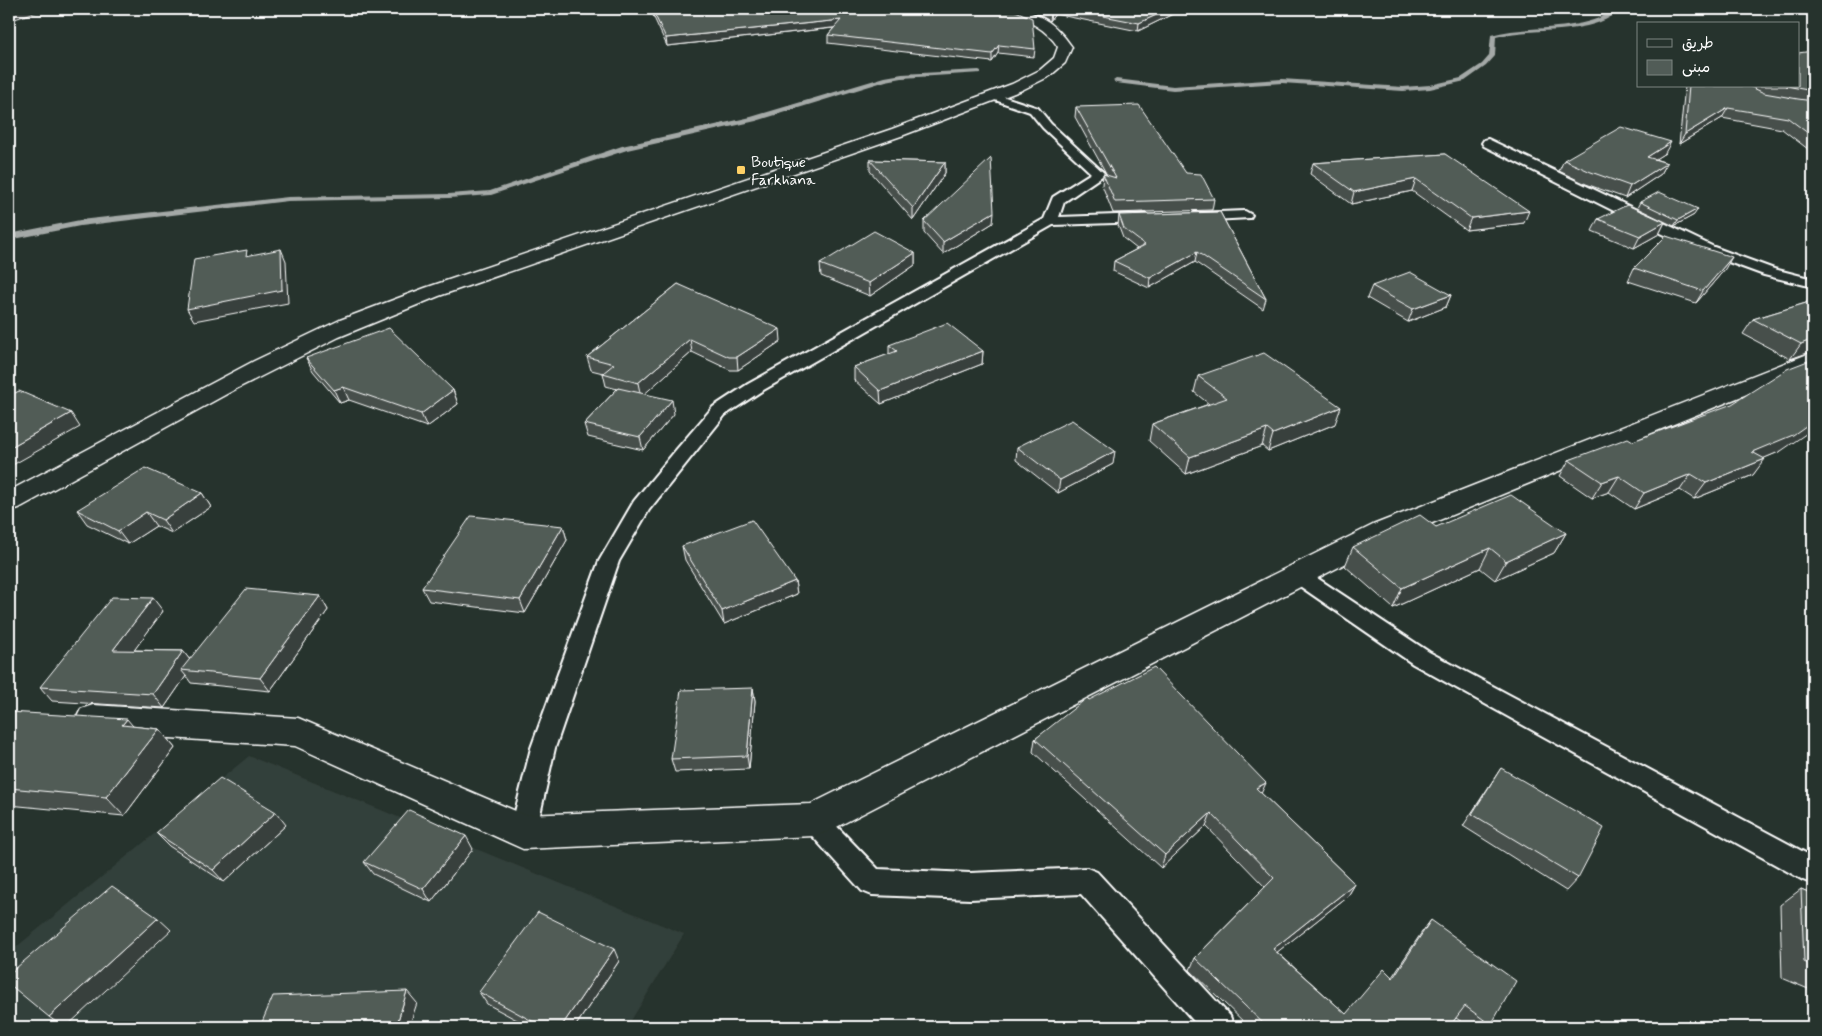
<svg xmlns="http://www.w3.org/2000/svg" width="1822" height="1036" font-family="Mynerve,'Playpen Sans Arabic',sans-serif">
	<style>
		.built { fill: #333f3a }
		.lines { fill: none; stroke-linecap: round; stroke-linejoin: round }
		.stream { fill: #a4a9a7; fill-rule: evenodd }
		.lane-casing { stroke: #fff; stroke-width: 4 }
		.street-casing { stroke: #fff; stroke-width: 3 }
		.secondary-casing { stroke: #fff; stroke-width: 3 }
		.lane { fill: #26332d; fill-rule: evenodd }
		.street { fill: #26332d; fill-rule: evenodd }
		.secondary { fill: #26332d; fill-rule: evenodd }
		.wall { fill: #464f4b; stroke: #fff }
		.shaded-wall { fill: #39403d; stroke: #fff }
		.building { fill: #515c57; stroke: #fff }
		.poi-dot { fill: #ffd166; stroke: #26332d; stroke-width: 2 }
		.labels { text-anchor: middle; stroke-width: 4; stroke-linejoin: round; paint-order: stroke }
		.far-poi-label { font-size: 16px; fill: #fff; stroke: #26332d; text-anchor: start }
	</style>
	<rect width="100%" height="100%" fill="#26332d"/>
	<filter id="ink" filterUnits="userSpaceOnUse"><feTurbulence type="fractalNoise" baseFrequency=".02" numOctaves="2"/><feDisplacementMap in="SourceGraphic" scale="10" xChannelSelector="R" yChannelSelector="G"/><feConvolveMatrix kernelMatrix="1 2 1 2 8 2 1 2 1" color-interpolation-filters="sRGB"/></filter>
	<g filter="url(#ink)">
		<polygon class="built" points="249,756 684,934 627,1027 9,1027 9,953"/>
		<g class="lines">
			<g class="stream">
				<path d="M1615,9H1621C1591,38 1534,26 1496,37L1495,56L1486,66L1465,81L1430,89L1403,91L1282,83L1173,90L1116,83L1113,81L1116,79L1173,86L1282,79L1403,87L1430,85L1461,78L1482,64L1489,56L1491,35C1530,24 1581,34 1615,9Z"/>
				<polygon points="979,70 981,71 981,73 902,78 886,81 756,121 627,150 491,195 449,198 288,201 80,226 9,240 9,234 80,220 288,197 449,194 490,191 622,146 751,117 885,77 902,74"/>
			</g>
			<g class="lane-casing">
				<g id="lane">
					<polygon points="1028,9 1042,9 1023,16 1018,13"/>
					<polygon points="993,93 1038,108 1051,124 1105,174 1064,202 1059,217 1145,214 1152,218 1145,222 1053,225 760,392 725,415 649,510 619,561 555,748 536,832 532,841 523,844 514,841 510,832 531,748 599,561 634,501 676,450 713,407 748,384 1044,219 1053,197 1091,173 1043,128 1030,112 989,98 987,96"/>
					<polygon points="1488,139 1714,247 1774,269 1813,279 1813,287 1764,275 1704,253 1624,216 1484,146 1482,143 1484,140"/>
					<polygon points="1245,211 1252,215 1250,218 1194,221 1187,217 1194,213"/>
					<polygon points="1298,567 1305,570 1429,652 1813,857 1813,884 1803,880 1413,664 1291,580 1287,575 1291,570"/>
					<polygon points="814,808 823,812 878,869 970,873 1087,868 1097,872 1230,1016 1234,1027 1199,1027 1081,894 970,899 872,895 862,891 805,828 801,820 805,812"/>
				</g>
			</g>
			<g class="street-casing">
				<polygon id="street" points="1813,352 1813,367 1393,539 827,832 814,836 523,849 295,746 93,733 81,729 76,719 81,709 93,705 298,718 525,815 811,804 1373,525"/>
			</g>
			<g class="secondary-casing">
				<path id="secondary" d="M1004,9C1035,9 1054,21 1072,47L1065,63L1050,76L1022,90L904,135L439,296L339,337L234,390L19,508L9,511V491L254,361L340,320L425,288L892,129L1012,84L1040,70L1054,58L1058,47C1046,28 1026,19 1005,12Z"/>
			</g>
			<use href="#lane" class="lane"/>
			<use href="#street" class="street"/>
			<use href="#secondary" class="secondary"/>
		</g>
		<g class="wall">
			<polygon points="650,9 1011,9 1035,49 1034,57 998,53 992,62 828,43 828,35 834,28 667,46"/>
			<polygon points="1037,9 1183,9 1138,31 1055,14 1050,21 1036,13"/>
			<polygon points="1813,51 1813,153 1782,129 1722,118 1679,144 1685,86 1798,86"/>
			<polygon points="1076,107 1186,173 1214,199 1212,210 1113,213 1102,185 1103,174 1107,175 1075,117"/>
			<polygon points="1665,153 1655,159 1667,163 1661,174 1625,198 1586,184 1559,171 1564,160"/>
			<polygon points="1445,154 1524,223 1466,230 1412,191 1351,204 1310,174 1313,163"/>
			<polygon points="870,160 945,162 945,173 913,220 870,171"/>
			<polygon points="1640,202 1694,215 1674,226 1637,208"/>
			<polygon points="1220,212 1266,299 1263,309 1195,262 1149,288 1113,271 1114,261 1137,249 1123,238 1118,225 1119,215"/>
			<polygon points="1598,219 1665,222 1659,234 1634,248 1592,231"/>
			<polygon points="924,221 993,223 943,254 924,233"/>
			<polygon points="915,253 915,265 870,296 821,276 820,264"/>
			<polygon points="1634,268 1725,269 1696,303 1628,281"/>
			<polygon points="678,284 781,341 738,370 730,370 692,352 644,394 674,414 643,450 588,437 584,424 617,389 606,386 603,373 591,370 587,357"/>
			<polygon points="1372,286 1451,295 1446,307 1408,322 1367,298"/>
			<polygon points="1813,295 1813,351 1790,359 1743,334 1753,319 1806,303"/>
			<polygon points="889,345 983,351 982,364 881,404 854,380 854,367 889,354"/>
			<polygon points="306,358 453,390 458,404 427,427 349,400 340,403 313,371"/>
			<polygon points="1198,376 1335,424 1268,451 1262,446 1186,474 1149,441 1152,424 1209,404 1194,392"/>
			<polygon points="1633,441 1781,451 1764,458 1753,475 1694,499 1680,490 1634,509 1609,492 1592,498 1560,476 1569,460"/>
			<polygon points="1017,447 1113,464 1058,493 1016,460"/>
			<polygon points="202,493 211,507 172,533 156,526 128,544 87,524 77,510"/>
			<polygon points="563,526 567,540 525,613 429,601 422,588"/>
			<polygon points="1436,527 1566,533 1554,553 1495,580 1480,568 1393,608 1345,566 1353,547"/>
			<polygon points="682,546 795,581 797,594 724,624 685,560"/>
			<polygon points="320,596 328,610 270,691 191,683 186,676 164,708 52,701 40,687 163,611 134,650 183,651 189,659"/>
			<polygon points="753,688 755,701 749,769 675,772 671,759"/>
			<polygon points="1089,700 1261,793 1355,884 1348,896 1277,952 1346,1014 1392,977 1422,932 1431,920 1491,1025 1489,1027 1469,1027 1456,1018 1449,1027 1249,1027 1190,970 1195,958 1265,887 1206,826 1161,868 1033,752 1035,739"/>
			<polygon points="9,713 159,729 175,748 124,816 9,805"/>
			<polygon points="1501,768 1578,878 1566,891 1463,826"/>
			<polygon points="286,825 224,882 169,846 156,833"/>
			<polygon points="473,849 431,902 373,874 364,862"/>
			<polygon points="1801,889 1813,894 1813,991 1782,978 1780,905"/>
			<polygon points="619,961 575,1027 530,1027 487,1004 479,992"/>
		</g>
		<g class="shaded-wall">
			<polygon points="12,9 44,9 9,21 9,10"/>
			<polygon points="1054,9 1055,9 1055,14 1050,21 1051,13"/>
			<polygon points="1169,9 1183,9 1138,31 1139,23"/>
			<polygon points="841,20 841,27 667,46 666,38"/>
			<polygon points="999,45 998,53 992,62 992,54"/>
			<polygon points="1728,108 1722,118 1679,144 1685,134"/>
			<polygon points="1671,142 1665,153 1641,168 1647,157"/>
			<polygon points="945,162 945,173 913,220 913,208"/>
			<polygon points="1667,163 1661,174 1625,198 1630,186"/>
			<polygon points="1416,179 1412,191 1351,204 1354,192"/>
			<polygon points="1698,209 1694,215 1674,226 1678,220"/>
			<polygon points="1529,211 1524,223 1466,230 1471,218"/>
			<polygon points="994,212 993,223 943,254 943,242"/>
			<polygon points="1665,222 1659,234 1634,248 1640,236"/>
			<polygon points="281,249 286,261 288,303 194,321 187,309"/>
			<polygon points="1197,252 1195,262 1149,288 1150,278"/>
			<polygon points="915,253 915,265 870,296 869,283"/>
			<polygon points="1732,257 1725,269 1696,303 1703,291"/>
			<polygon points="1451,295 1446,307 1408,322 1413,309"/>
			<polygon points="780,329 781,341 738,370 737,357"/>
			<polygon points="690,339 692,352 641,397 638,383"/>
			<polygon points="1813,339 1813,351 1790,359 1801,344"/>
			<polygon points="983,351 982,364 881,404 880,391"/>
			<polygon points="343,387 349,400 340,403 334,390"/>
			<polygon points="453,390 458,404 427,427 421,414"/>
			<polygon points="672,400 674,414 643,450 640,437"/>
			<polygon points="1341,407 1335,424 1268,451 1273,434"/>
			<polygon points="71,413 80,427 9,467 9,448"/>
			<polygon points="1813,421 1813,429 1781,451 1741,468 1752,452"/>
			<polygon points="1267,429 1262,446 1186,474 1190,457"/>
			<polygon points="1115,451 1113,464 1058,493 1060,480"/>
			<polygon points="1765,459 1753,475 1694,499 1706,483"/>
			<polygon points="1691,474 1680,490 1634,509 1644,493"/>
			<polygon points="1619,476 1609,492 1592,498 1602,482"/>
			<polygon points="202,493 211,507 172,533 163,520"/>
			<polygon points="146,512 156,526 128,544 118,531"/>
			<polygon points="563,526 567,540 525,613 520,600"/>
			<polygon points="1566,533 1554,553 1495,580 1506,561"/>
			<polygon points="1490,548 1480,568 1393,608 1402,588"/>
			<polygon points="795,581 797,594 724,624 722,611"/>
			<polygon points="320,596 328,610 270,691 260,678"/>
			<polygon points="153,598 163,611 124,664 113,650"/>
			<polygon points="183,651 194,665 181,670 186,676 164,708 153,694"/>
			<polygon points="753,688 755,701 749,769 747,756"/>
			<polygon points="127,719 143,738 122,725"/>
			<polygon points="159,729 175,748 124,816 106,797"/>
			<polygon points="1266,783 1260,796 1256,788"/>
			<polygon points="276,812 286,825 224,882 213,870"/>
			<polygon points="1211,813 1206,826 1161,868 1165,855"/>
			<polygon points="466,836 473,849 431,902 423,889"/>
			<polygon points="1355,884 1348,896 1266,961 1273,949"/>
			<polygon points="158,918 171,930 66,1027 63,1027 49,1017"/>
			<polygon points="614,949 619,961 575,1027 561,1027"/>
			<polygon points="407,991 417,1003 409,1027 396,1027"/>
		</g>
		<g class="building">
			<polygon points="652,9 1011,9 1032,18 1035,49 999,45 992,54 828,35 841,20 666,38"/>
			<polygon points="1043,9 1054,9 1051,13"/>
			<polygon points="1068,9 1169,9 1139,23"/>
			<polygon points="1813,51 1813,91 1786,86 1798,86 1798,53"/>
			<polygon points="1689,86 1749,86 1764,93 1798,99 1813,101 1813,137 1788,118 1728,108 1685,134"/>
			<polygon points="1139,105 1186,173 1201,174 1214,199 1115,202 1103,174 1116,178 1076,107"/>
			<polygon points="1621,127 1671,142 1647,157 1667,163 1630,186 1591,172 1564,160"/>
			<polygon points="1445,154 1529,211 1471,218 1416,179 1354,192 1313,163"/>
			<polygon points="991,158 994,212 943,242 924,221"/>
			<polygon points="870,160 945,162 913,208"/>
			<polygon points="1659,192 1698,209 1678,220 1640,202"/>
			<polygon points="1627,205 1665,222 1640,236 1598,219"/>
			<polygon points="1220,212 1266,299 1197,252 1150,278 1114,261 1145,245 1124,229 1119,215"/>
			<polygon points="874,231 915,253 869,283 820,264"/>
			<polygon points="1666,236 1732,257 1703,291 1634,268"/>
			<polygon points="281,249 282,290 187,309 194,259 247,250 246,256"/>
			<polygon points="1410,272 1451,295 1413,309 1372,286"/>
			<polygon points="678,284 780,329 737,357 729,357 690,339 638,383 603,373 614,364 587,357"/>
			<polygon points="1813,295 1813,339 1801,344 1753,319 1806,303"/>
			<polygon points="947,323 983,351 880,391 854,367 897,351 889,345"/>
			<polygon points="389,328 453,390 421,414 343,387 334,390 306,358"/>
			<polygon points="1264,353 1341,407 1273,434 1267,429 1190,457 1152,424 1227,398 1198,376"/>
			<polygon points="1813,359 1813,421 1793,435 1752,452 1765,459 1706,483 1691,474 1644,493 1619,476 1602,482 1569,460 1628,438 1633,441 1732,404 1787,369"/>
			<polygon points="618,388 672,400 640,437 584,424"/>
			<polygon points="19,391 71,413 9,448 9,396"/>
			<polygon points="1072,420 1115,451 1060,480 1017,447"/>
			<polygon points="145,468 202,493 163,520 146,512 118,531 77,510"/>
			<polygon points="1511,495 1566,533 1506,561 1490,548 1402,588 1353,547 1420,515 1436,527"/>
			<polygon points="471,516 563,526 520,600 422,588"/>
			<polygon points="752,520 795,581 722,611 682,546"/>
			<polygon points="246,589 320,596 260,678 181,670"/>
			<polygon points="112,597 153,598 113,650 183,651 153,694 40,687"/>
			<polygon points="1154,667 1266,783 1256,788 1355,884 1273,949 1346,1014 1384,969 1393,978 1431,920 1516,981 1491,1025 1465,1006 1449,1027 1267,1027 1195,958 1274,878 1211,813 1165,855 1035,739 1087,698 1089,700"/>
			<polygon points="753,688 747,756 671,759 681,690"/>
			<polygon points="9,712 127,719 122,725 159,729 106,797 9,788"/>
			<polygon points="1501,768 1604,828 1578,878 1472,814"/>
			<polygon points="220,778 276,812 213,870 156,833"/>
			<polygon points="409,810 466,836 423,889 364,862"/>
			<polygon points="112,886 158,918 49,1017 9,984 9,974"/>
			<polygon points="1801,889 1813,894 1813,966 1804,962"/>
			<polygon points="538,912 614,949 561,1027 543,1027 479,992"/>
			<polygon points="407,991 396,1027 260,1027 273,996"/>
		</g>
	</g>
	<rect class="poi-dot" x="736" y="165" width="10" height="10" rx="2.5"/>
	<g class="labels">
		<g class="far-poi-label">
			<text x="751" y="167">Boutique<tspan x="751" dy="18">Farkhana</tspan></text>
		</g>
	</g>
	<rect width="1822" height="1036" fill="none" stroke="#26332d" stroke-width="30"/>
	<rect x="15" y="15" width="1792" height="1006" fill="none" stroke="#fff" stroke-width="2" filter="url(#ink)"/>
	<rect x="1637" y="22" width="162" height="65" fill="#26332d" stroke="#7d8581"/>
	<rect x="1647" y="39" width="25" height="8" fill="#26332d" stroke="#7d8581"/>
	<text x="1682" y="48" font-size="15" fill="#ffffff">طريق</text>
	<rect x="1647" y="60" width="25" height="15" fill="#515c57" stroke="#7d8581"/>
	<text x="1682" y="72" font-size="15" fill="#ffffff">مبنى</text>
</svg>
